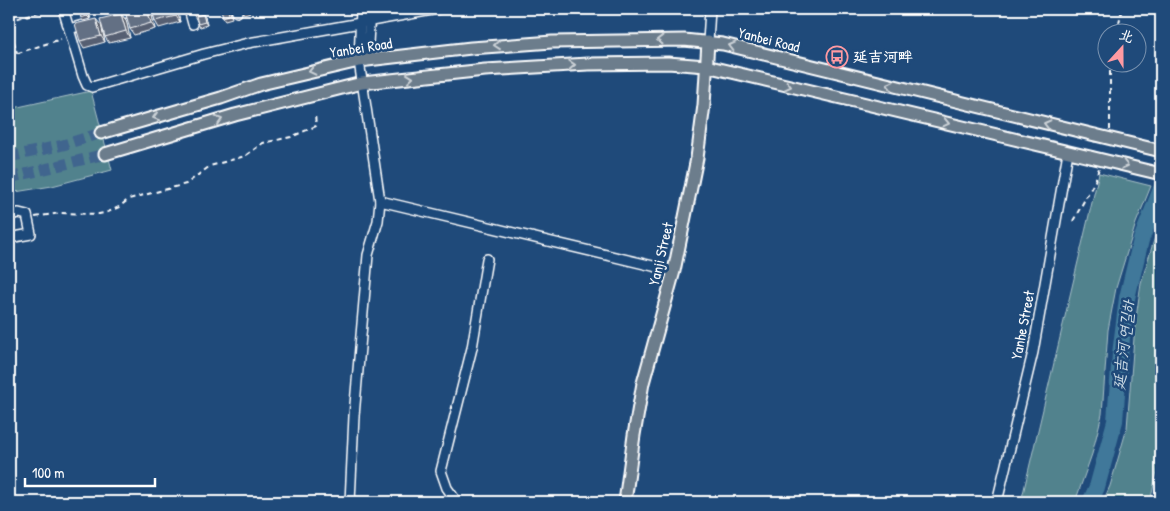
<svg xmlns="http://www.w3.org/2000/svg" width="1170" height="511" font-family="'Patrick Hand','LXGW WenKai TC','Poor Story',sans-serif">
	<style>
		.green { fill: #51828d; stroke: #a8c0c6 }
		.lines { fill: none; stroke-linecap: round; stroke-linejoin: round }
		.river { stroke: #40789a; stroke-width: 16 }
		.major-tunnel { stroke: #41658e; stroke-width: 11; stroke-dasharray: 11 5.5; stroke-linecap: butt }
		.minor-casing { stroke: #fff; stroke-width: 12 }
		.major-casing { stroke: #fff; stroke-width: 15 }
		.path { stroke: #fff; stroke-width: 2; stroke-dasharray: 5 4; stroke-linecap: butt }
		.minor { stroke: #1f4a7a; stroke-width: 9 }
		.major { stroke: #6c7d8c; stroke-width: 11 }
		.major-bridge-casing { stroke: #fff; stroke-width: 15; stroke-linecap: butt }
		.major-bridge { stroke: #6c7d8c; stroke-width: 11 }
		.wall { fill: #565f72; stroke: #fff }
		.shaded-wall { fill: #464e5c; stroke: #fff }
		.building { fill: #646f84; stroke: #fff }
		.oneway { stroke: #ccd2d7 }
		.labels { text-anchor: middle; stroke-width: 5; stroke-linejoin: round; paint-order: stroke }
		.street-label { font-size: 15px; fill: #fff; stroke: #1f4a7a }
		.poi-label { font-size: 15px; font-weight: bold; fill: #fff; stroke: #1f4a7a; text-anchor: start }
		.water-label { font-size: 16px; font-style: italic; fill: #cfdde6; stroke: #1f4a7a }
	</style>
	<rect width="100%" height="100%" fill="#1f4a7a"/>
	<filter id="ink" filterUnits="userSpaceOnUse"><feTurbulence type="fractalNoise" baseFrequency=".02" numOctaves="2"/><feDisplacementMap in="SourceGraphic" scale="10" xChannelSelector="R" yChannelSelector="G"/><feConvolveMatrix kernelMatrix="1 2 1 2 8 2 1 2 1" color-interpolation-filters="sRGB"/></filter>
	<g filter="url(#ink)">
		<g class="green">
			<polygon points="91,91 112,170 52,186 9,193 9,109"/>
			<polygon points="1099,173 1151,186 1136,223 1116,288 1108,330 1102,414 1092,454 1075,502 1021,502"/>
			<polygon points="1161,217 1161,454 1150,502 1103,502 1110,486 1127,428 1135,325 1141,283"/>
		</g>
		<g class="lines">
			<polyline class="river" points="1090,502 1097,487 1115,421 1120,354 1127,298 1141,240 1161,189"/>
			<g class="major-tunnel">
				<polyline points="9,157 63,145 101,133"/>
				<polyline points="9,178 105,154"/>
			</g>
			<g class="minor-casing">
				<g id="minor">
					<polyline points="63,9 83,76 87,85 92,87 204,54 248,43 438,9"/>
					<polyline points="93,9 97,21"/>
					<polyline points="189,9 193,24"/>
					<polyline points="236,9 237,12"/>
					<polyline points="69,29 139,9"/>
					<polyline points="708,42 710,9"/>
					<polyline points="367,61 370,9"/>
					<polyline points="380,201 674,271"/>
					<polyline points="9,215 19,213 27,215 31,234 9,238"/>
					<polyline points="350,502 354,416 368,255 378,221 380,201 359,61 361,9"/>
					<polyline points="457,502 447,488 441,471 472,348 487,259"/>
					<polyline points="997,502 1033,352 1068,152"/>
				</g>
			</g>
			<g class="major-casing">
				<g id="major">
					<polyline points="101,133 221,98 261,84 359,61 471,48 552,42 684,40 723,44 1095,135"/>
					<polyline points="105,154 235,115 362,83 485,70 588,64 668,63 706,66 1090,157"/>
					<polyline points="625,502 634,435 643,383 674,271 697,158 704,105 708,42"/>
				</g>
			</g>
			<g class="path">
				<polyline points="9,21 48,9"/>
				<polyline points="9,24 17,53"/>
				<polyline points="1117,32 1122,9"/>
				<polyline points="9,56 61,39"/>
				<polyline points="1110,62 1110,130"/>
				<polyline points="35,217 60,213 99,214 108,212 119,207 129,199 186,184 210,166 245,156 263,143 291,137 316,126 315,114"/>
				<polyline points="1073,221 1095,181 1099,168"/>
			</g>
			<use href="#minor" class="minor"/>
			<use href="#major" class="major"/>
			<g class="major-bridge-casing">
				<g id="major-bridge">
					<polyline points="1095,135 1161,151"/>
					<polyline points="1090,157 1161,174"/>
				</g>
			</g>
			<use href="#major-bridge" class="major-bridge"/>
		</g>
		<g class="wall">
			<polygon points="80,9 88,9 86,9 88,12 90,19 83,21 81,18"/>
			<polygon points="98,9 107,9 108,13 101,15"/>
			<polygon points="135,9 148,9 151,12 155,29 134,35 130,29"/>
			<polygon points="152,9 177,9 180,22 159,28 155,21"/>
			<polygon points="201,9 202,14 205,17 207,25 200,27 198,24 196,19 192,12"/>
			<polygon points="222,9 230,9 229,9 232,18 225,20 223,17"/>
			<polygon points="241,9 250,9 251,12 244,14"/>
			<polygon points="121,14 126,20 130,38 109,43 105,37"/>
			<polygon points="101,25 105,42 84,48 80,41"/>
		</g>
		<g class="shaded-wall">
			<polygon points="86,9 88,12 90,19 87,16"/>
			<polygon points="147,9 148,9 151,12 155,29 151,23"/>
			<polygon points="174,9 177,9 180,22 176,16"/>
			<polygon points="198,9 201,9 203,17 199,10"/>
			<polygon points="121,14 126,20 130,38 126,31"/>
			<polygon points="203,14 205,17 207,25 205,22"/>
			<polygon points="96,19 101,25 105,42 101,36"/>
		</g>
		<g class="building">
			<polygon points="84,9 86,9 87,16 81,18 79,10"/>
			<polygon points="98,9 106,9 106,10 99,12"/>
			<polygon points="135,9 147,9 151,23 130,29 125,11"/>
			<polygon points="152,9 174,9 176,16 155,21"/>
			<polygon points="191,9 198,9 199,10 192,12"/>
			<polygon points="221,9 228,9 229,15 223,17"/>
			<polygon points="241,9 249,9 242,11"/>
			<polygon points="121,14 126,31 105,37 100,19"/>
			<polygon points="203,14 205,22 198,24 196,16"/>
			<polygon points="96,19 101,36 80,41 75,24"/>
		</g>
		<defs><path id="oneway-chevron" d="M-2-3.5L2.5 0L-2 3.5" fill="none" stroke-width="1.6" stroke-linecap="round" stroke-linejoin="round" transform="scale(1.25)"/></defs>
		<g class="oneway">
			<use href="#oneway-chevron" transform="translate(660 40) rotate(-180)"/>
			<use href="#oneway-chevron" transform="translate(497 45) rotate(175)"/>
			<use href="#oneway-chevron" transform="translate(732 46) rotate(-166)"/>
			<use href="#oneway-chevron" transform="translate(572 65) rotate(-3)"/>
			<use href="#oneway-chevron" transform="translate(312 71) rotate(167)"/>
			<use href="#oneway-chevron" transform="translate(410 78) rotate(-6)"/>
			<use href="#oneway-chevron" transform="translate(890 85) rotate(-166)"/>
			<use href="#oneway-chevron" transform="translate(788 86) rotate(13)"/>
			<use href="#oneway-chevron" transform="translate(156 117) rotate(163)"/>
			<use href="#oneway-chevron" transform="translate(219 120) rotate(-17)"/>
			<use href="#oneway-chevron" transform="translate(946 123) rotate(13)"/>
			<use href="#oneway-chevron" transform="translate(1047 124) rotate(-166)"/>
			<use href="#oneway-chevron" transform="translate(1125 165) rotate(14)"/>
		</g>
	</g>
	<defs>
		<g id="bus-ring" transform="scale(1.125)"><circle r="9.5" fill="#1f4a7a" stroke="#ff9aa2" stroke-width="1.5"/><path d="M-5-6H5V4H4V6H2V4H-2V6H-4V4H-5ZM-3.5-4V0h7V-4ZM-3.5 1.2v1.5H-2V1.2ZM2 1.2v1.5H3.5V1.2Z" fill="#ff9aa2"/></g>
	</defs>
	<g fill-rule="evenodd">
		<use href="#bus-ring" x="837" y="57"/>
	</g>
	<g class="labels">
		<g class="street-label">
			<text transform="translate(769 40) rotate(14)" y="5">Yanbei Road</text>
			<text transform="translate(361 48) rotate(-9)" y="5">Yanbei Road</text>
			<text transform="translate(661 254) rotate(-77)" y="5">Yanji Street</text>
			<text transform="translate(1023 325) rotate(-79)" y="5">Yanhe Street</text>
		</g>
		<g class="poi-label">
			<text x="853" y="62">延吉河畔</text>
		</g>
		<g class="water-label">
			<text transform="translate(1123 345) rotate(-84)" y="6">延吉河 연길하</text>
		</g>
	</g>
	<rect width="1170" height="511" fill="none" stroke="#1f4a7a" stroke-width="30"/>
	<rect x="15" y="15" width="1140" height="481" fill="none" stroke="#fff" stroke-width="2" filter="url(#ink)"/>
	<g transform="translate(1122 48) rotate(21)"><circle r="24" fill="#1f4a7a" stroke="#7992af"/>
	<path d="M0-4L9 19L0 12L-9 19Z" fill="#ff9aa2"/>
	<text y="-8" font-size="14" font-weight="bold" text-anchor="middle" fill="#ffffff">北</text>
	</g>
	<path d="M25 478v8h130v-8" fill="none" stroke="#ffffff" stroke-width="2.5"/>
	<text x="32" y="478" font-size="15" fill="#ffffff" stroke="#1f4a7a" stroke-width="4" paint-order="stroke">100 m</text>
</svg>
